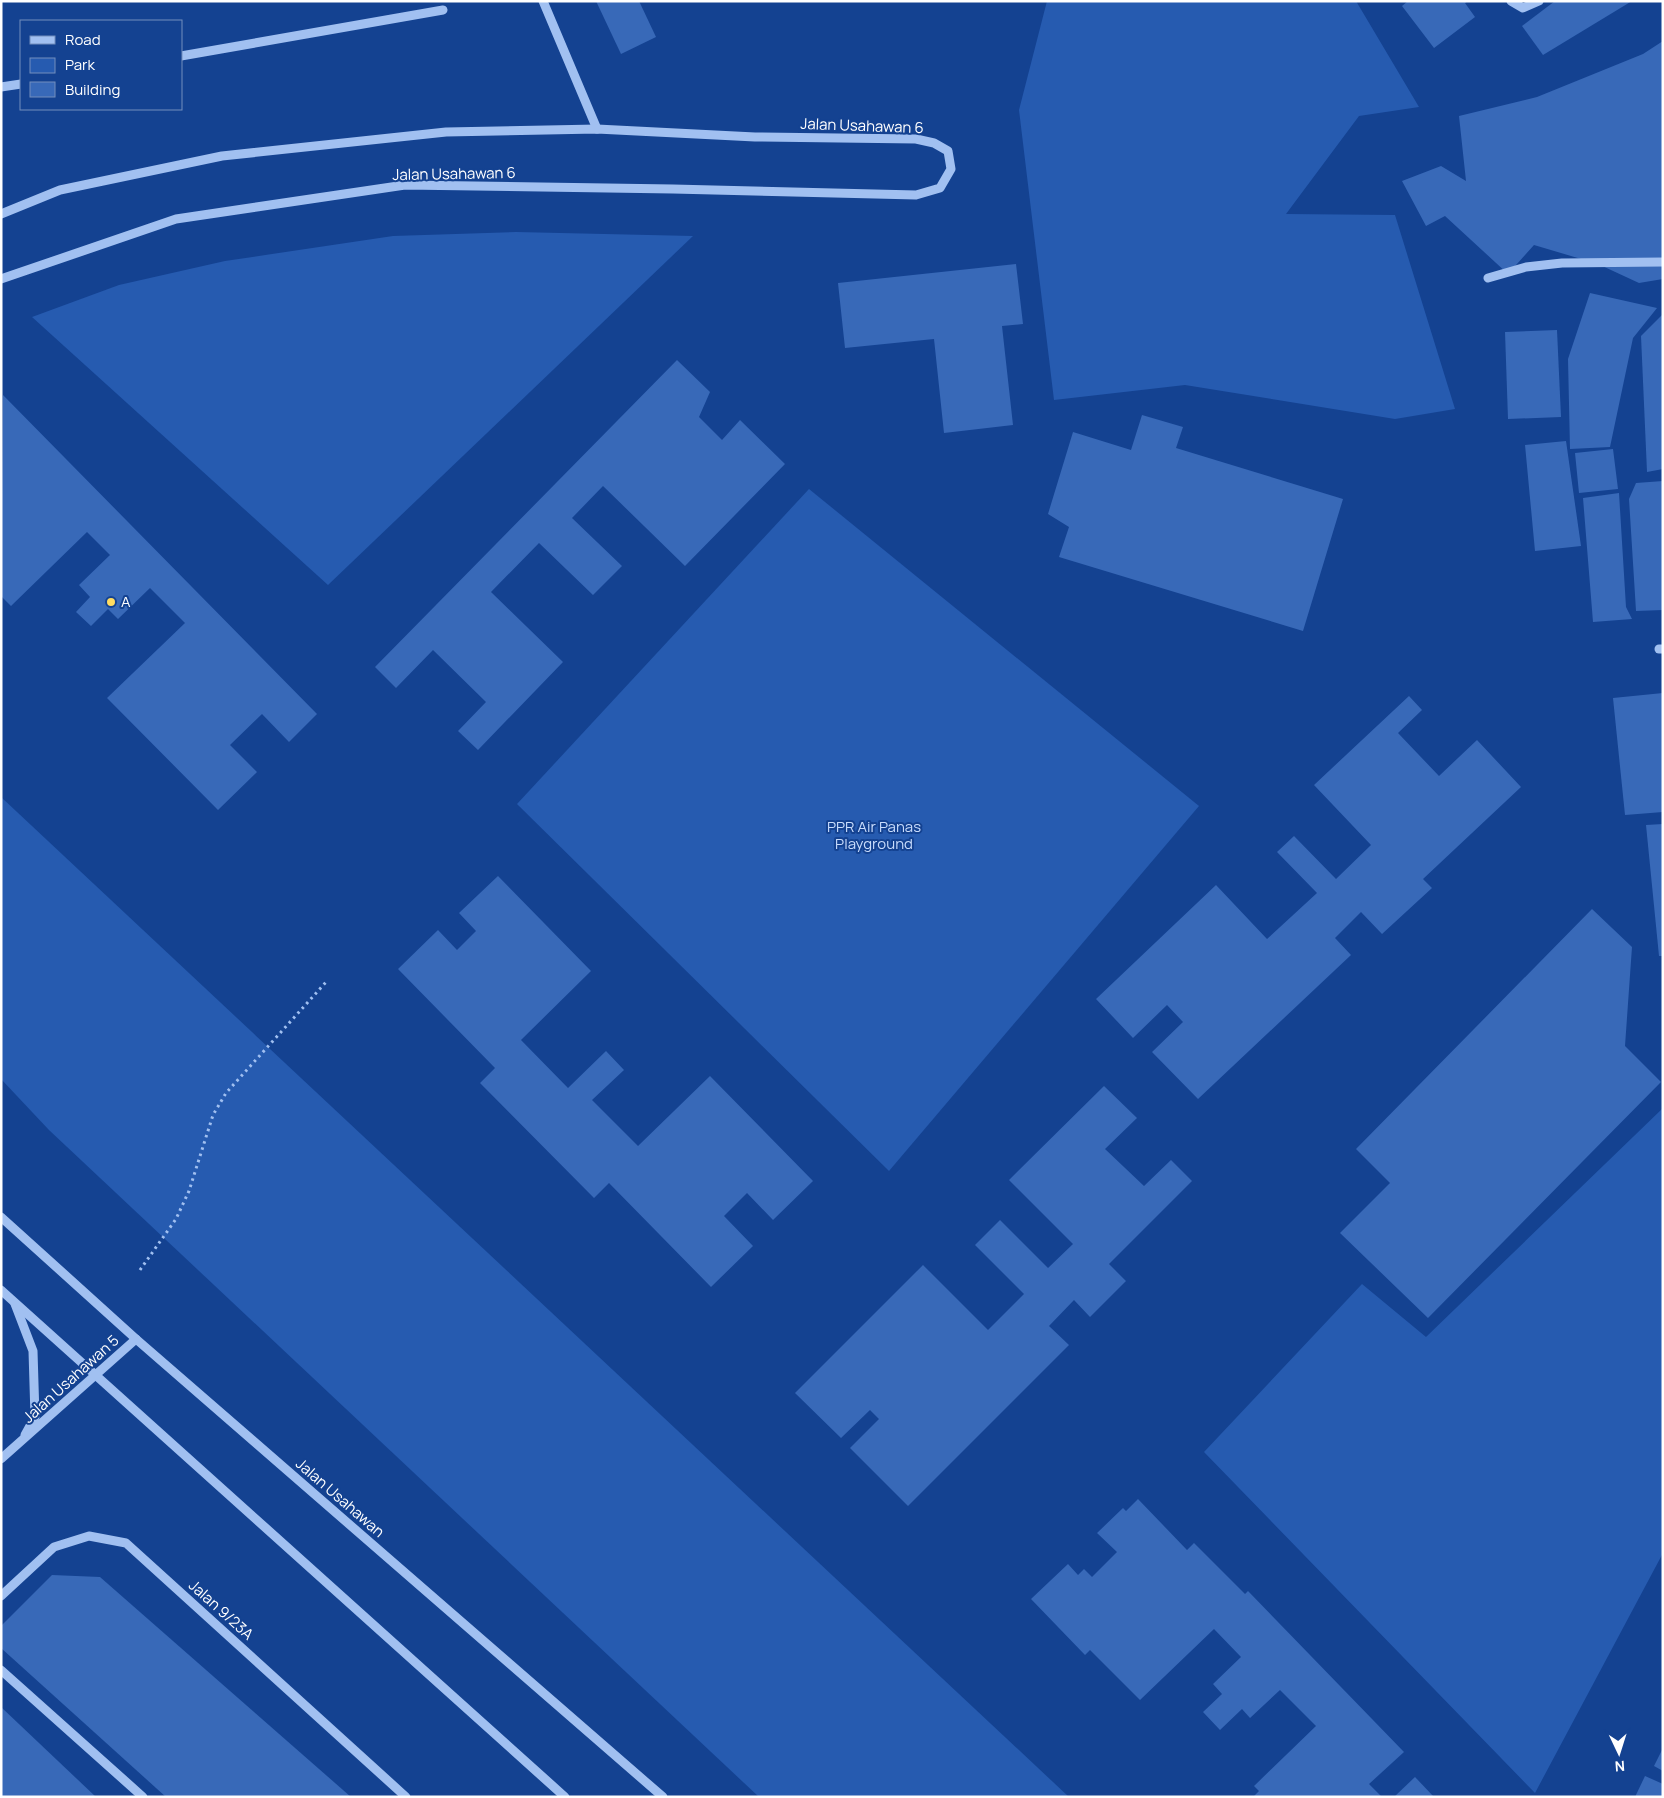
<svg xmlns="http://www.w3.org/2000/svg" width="1664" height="1798" font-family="Manrope,sans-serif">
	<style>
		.green { fill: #265bb0 }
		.building { fill: #3869b8 }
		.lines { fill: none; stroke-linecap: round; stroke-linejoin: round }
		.path { stroke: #a1c0f1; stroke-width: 3; stroke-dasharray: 2.5 4; stroke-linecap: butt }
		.minor { stroke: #a1c0f1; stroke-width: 9 }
		.poi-dot { fill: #ffdc61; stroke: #144291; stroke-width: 2 }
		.labels { text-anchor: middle; stroke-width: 4; stroke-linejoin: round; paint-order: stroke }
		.street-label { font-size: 15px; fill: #fff; stroke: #144291 }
		.poi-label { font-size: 15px; fill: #fff; stroke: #144291; text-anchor: start }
		.park-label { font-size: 15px; fill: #c8dcfc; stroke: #144291 }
	</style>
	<rect width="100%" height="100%" fill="#144291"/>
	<g class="green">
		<polygon points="1047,1 1356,1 1419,107 1359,116 1286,214 1395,215 1455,409 1395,419 1185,385 1054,400 1019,110"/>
		<polygon points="516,232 693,236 328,585 32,317 119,285 225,261 393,236"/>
		<polygon points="809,489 1199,806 889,1171 517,804"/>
		<polygon points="1,797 1069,1797 759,1797 49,1130 1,1079"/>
		<polygon points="1663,1108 1663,1553 1535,1793 1204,1452 1362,1284 1426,1337"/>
	</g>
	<g class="building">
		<polygon points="596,1 639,1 656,37 621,54"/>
		<polygon points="1408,1 1468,1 1465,3 1475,17 1434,48 1402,6"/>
		<polygon points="1555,1 1632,1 1543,55 1522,26"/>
		<polygon points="1663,41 1663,279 1639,283 1598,264 1534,245 1508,274 1445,216 1426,226 1402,181 1441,166 1466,181 1459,116 1537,97 1643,54"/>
		<polygon points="1016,264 1023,324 1002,326 1013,425 944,433 934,339 845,348 838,283"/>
		<polygon points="1590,293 1657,308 1633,338 1610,447 1570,449 1568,359"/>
		<polygon points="1663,314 1663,469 1647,472 1641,336"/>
		<polygon points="1557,330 1561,417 1508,419 1505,332"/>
		<polygon points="677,360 710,392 699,417 722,440 740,420 785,464 685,566 603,486 572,518 622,566 593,595 539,543 491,592 563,662 478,750 458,731 486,702 433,650 396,688 375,667"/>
		<polygon points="3,395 317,714 289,742 262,714 230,745 257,772 218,810 107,698 185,623 150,588 118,619 108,609 91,626 76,612 90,597 79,585 110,555 87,532 11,606 1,596"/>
		<polygon points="1142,415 1183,427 1176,448 1343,499 1303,631 1059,557 1069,527 1048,514 1073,432 1131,450"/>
		<polygon points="1566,441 1581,546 1535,551 1525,445"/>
		<polygon points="1613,449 1618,489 1579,493 1575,453"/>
		<polygon points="1663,481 1663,610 1636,611 1629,499 1636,483"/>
		<polygon points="1619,493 1626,607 1632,619 1593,622 1583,498"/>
		<polygon points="1663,693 1663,812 1625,815 1613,698"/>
		<polygon points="1409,696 1422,710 1398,733 1439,776 1477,740 1521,787 1423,879 1432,888 1382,934 1361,912 1335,938 1351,955 1198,1099 1152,1052 1183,1022 1167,1005 1133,1038 1096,999 1216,885 1267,939 1317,893 1277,852 1294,836 1336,879 1371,845 1314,785"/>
		<polygon points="1663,824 1663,956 1659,956 1646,825"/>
		<polygon points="498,876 591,971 521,1040 568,1088 606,1051 624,1070 592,1100 638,1146 710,1076 813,1181 773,1220 747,1193 724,1216 753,1246 711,1287 609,1183 594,1198 480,1083 495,1068 398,969 438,930 457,950 476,931 459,913"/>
		<polygon points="1592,909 1632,947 1625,1046 1661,1082 1428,1318 1340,1233 1390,1183 1356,1149"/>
		<polygon points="1104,1086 1137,1118 1105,1149 1144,1186 1171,1160 1192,1181 1109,1264 1126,1281 1090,1317 1074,1300 1049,1326 1069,1345 908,1506 850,1448 879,1419 870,1410 841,1438 795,1393 923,1265 988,1330 1024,1294 975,1245 1000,1220 1048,1268 1073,1244 1009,1180"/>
		<polygon points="1138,1499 1187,1550 1194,1543 1245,1594 1248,1591 1404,1752 1369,1784 1382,1797 1253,1797 1259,1791 1254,1786 1316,1726 1280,1690 1250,1718 1242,1709 1220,1730 1203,1712 1222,1694 1213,1684 1241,1657 1214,1629 1140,1700 1090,1650 1085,1655 1031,1599 1068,1564 1078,1575 1084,1569 1092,1577 1117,1552 1097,1533 1123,1508 1126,1511"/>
		<polygon points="52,1575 100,1577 351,1797 166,1797 1,1648 1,1626"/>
		<polygon points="1,1707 96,1797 1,1797"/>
		<polygon points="1663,1748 1663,1771 1654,1766"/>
		<polygon points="1645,1776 1663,1784 1663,1797 1635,1797"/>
		<polygon points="1415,1777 1434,1797 1394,1797"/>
	</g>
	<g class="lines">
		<polyline class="path" points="140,1270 176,1219 189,1191 213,1115 226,1093 327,981"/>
		<g class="minor">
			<polyline points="543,1 597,129"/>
			<polyline points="1511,1 1523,8 1539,1"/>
			<polyline points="181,56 443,10"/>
			<polyline points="1,87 21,84"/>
			<polyline points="1,214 60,190 222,156 446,132 597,129 755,137 916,139 934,143 948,151 951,169 940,188 916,195 673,189 405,185 176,219 1,279"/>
			<polyline points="1488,278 1526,267 1562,263 1663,262"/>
			<polyline points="1659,649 1663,649"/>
			<polyline points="1,1217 136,1339 663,1797"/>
			<polyline points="1,1290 565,1797"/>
			<polyline points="15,1304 33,1351 35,1417 25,1435"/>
			<polyline points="1,1459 136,1339"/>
			<polyline points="1,1596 54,1547 89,1536 126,1543 406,1797"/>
			<polyline points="1,1670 143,1797"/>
		</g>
	</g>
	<circle class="poi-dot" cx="111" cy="602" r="5"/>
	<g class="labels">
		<g class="street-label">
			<text transform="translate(862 126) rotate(2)" y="5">Jalan Usahawan 6</text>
			<text transform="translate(454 174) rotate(-1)" y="5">Jalan Usahawan 6</text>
			<text transform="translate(71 1379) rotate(-42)" y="5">Jalan Usahawan 5</text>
			<text transform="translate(340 1498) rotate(41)" y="5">Jalan Usahawan</text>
			<text transform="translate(221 1610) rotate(42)" y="5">Jalan 9/23A</text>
		</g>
		<g class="poi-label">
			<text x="121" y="607">A</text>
		</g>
		<g class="park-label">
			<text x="874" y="832">PPR Air Panas<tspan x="874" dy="17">Playground</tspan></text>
		</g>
	</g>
	<rect width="1664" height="1798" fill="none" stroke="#ffffff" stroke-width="5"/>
	<rect x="20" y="20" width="162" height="90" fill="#144291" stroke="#728ebd"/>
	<rect x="30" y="36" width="25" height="8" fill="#a1c0f1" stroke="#728ebd"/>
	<text x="65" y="45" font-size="15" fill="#ffffff">Road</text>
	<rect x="30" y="58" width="25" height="15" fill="#265bb0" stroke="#728ebd"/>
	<text x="65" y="70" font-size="15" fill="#ffffff">Park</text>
	<rect x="30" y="82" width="25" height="15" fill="#3869b8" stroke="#728ebd"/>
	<text x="65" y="95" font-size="15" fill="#ffffff">Building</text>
	<g transform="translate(1619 1753) rotate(176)" stroke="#144291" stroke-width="4" paint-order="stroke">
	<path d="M0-4L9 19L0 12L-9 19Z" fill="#ffffff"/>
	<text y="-8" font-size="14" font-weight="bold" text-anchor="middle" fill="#ffffff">N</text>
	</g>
</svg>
